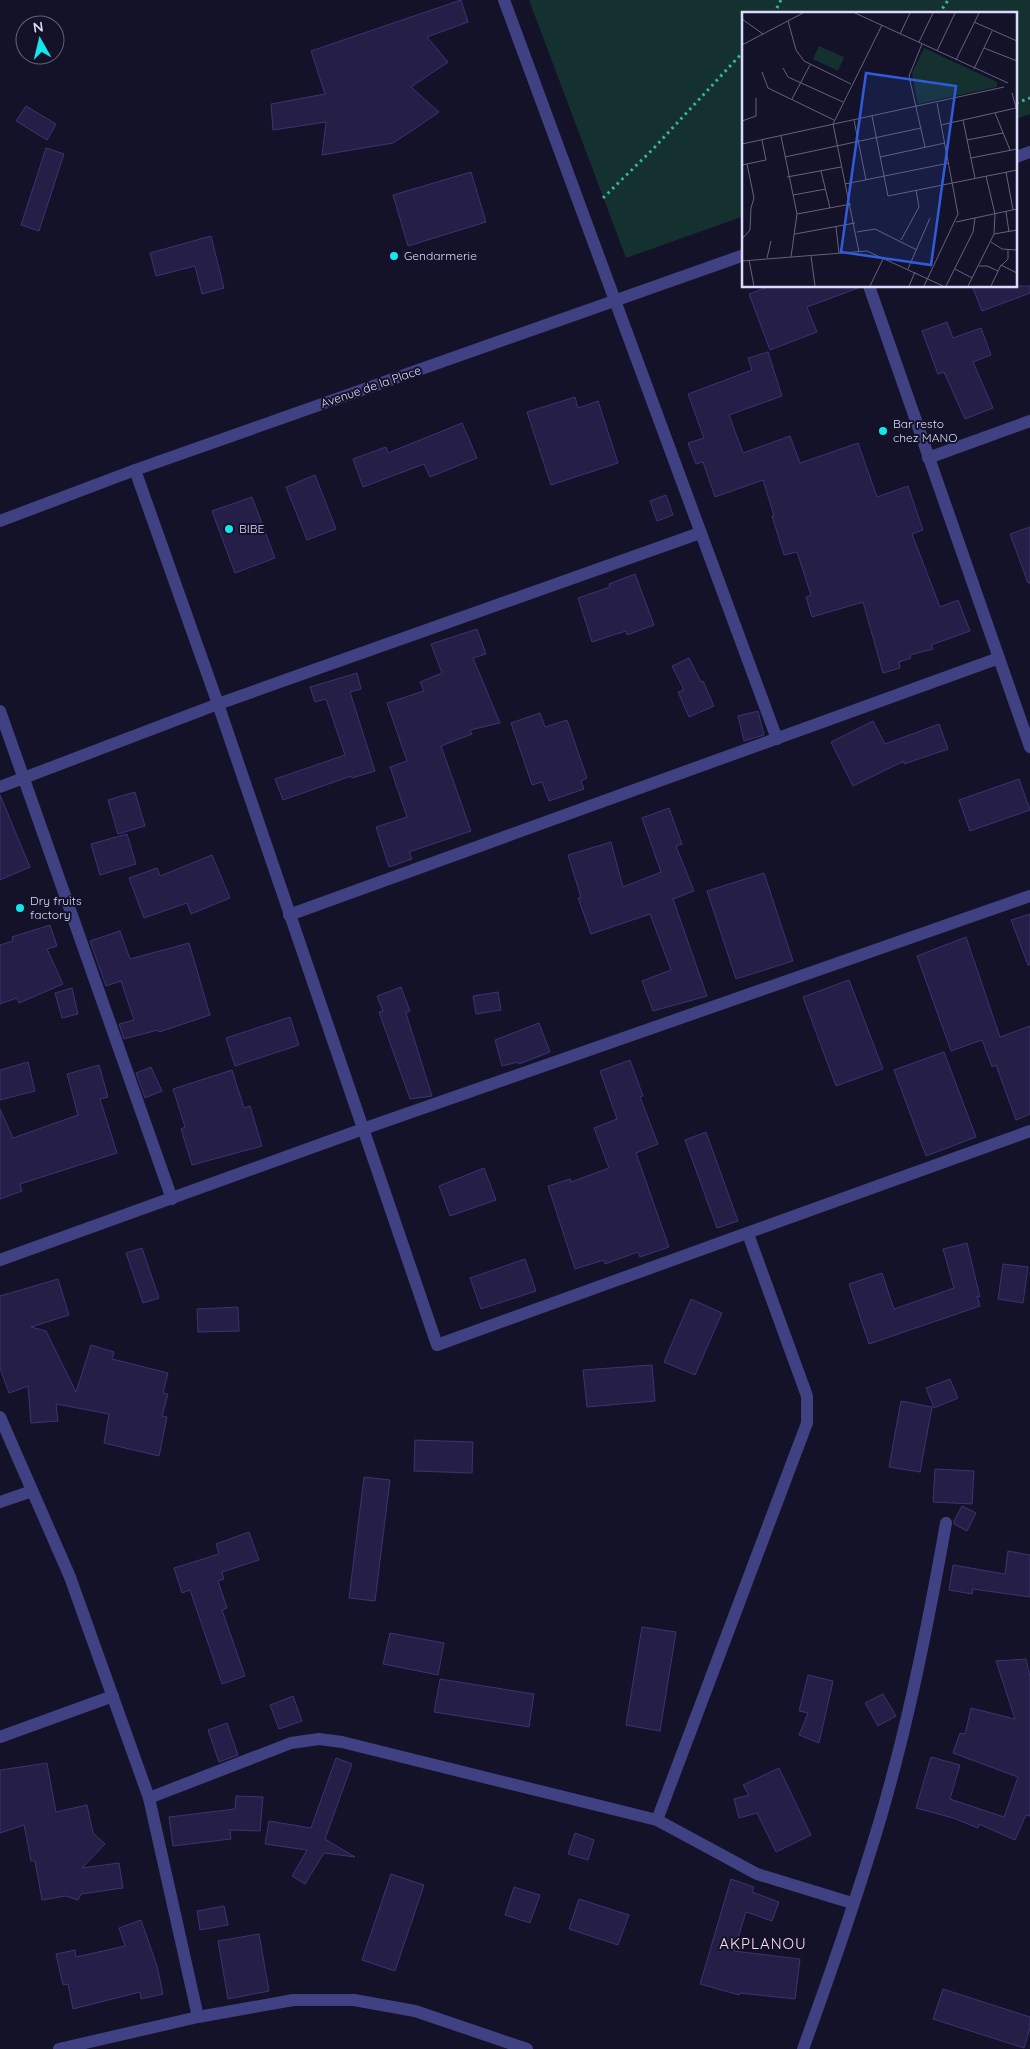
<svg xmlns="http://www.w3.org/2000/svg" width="1030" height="2049" font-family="Quicksand,sans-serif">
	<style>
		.green { fill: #15312f }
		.building { fill: #251f47; stroke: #3c3372 }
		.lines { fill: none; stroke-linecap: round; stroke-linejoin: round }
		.path { stroke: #39b3a4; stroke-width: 3; stroke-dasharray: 2.5 4; stroke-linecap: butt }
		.minor { stroke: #404183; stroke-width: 12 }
		.poi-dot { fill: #14e6ef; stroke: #141228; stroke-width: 2 }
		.labels { text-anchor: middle; stroke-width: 4; stroke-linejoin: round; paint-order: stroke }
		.poi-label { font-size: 12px; fill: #dddbfd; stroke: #141228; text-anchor: start }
		.street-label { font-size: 12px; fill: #dddbfd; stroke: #141228 }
		.quarter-label { font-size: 15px; letter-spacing: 1px; fill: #fdddf3; stroke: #141228 }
		.inset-road { fill: none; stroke: #64627d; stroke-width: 1 }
		.view { fill: #305cdc; fill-opacity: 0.15; stroke: #305cdc; stroke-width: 2.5 }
		.inset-edge { fill: none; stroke: #dddbfd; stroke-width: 2.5 }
	</style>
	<rect width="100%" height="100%" fill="#141228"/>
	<polygon class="green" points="529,0 1030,0 1030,114 1016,119 1016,14 744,14 744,216 626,258"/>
	<g class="building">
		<polygon points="461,0 468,22 427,37 448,62 411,87 439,112 413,130 393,143 322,155 326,122 273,130 271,104 325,94 311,51"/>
		<polygon points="26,106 56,124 47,140 16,121"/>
		<polygon points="46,148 64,154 39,231 21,225"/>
		<polygon points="471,172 486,222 408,246 393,195"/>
		<polygon points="211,236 224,288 202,294 195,266 156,276 150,253"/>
		<polygon points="770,286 858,286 858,288 807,307 817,332 770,350 749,294"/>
		<polygon points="972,286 1030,286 1030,293 982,311"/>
		<polygon points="947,322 953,338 981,328 991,355 973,362 993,408 965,419 944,372 938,374 922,331"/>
		<polygon points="768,352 782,396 729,415 743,453 790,436 800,463 858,443 877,497 908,486 923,530 912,534 940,607 958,600 970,631 931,645 933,649 910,655 911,658 899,662 900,668 883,673 863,602 812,617 806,597 811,595 797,552 784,555 772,516 774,516 763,480 715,497 703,462 696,464 688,443 704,438 688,394 752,370 748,358"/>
		<polygon points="575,397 578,408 598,401 618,463 551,485 527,412"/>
		<polygon points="462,423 477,458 430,477 424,464 363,487 353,459 386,447 388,453"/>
		<polygon points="315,475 336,529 307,540 286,487"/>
		<polygon points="666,495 673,515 657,521 650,501"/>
		<polygon points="252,497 275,558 235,573 212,511"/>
		<polygon points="1030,527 1030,583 1028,583 1010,534"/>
		<polygon points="635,574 654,625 627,635 626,631 592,642 578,598 610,587 609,584"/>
		<polygon points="477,629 486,654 473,658 500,723 470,730 472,734 441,746 471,831 409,852 412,859 389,867 376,827 407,817 390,767 407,761 387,703 424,691 420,682 442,673 431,644"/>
		<polygon points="689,658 701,682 703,681 714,706 689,717 678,692 684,690 672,666"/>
		<polygon points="357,673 361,689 350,692 375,771 352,778 351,776 283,800 275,779 345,755 326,699 315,702 310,687"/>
		<polygon points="758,711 764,735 744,741 738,716"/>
		<polygon points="540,713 545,727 567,720 587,778 581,781 584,789 549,801 542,782 532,785 511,723"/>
		<polygon points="873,721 885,744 939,724 948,749 904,764 904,761 853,786 831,742"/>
		<polygon points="1019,779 1030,810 970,831 959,800"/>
		<polygon points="135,792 145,826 118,834 108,800"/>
		<polygon points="0,795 30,867 0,880"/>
		<polygon points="669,808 682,844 676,846 694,891 673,899 707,996 653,1011 642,981 671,970 650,914 591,934 578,898 581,897 568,855 611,842 623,887 661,872 642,818"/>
		<polygon points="127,834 136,864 100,875 91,844"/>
		<polygon points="212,855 230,898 191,914 187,903 144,918 129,878 157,868 160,876"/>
		<polygon points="764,873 793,961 736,979 707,891"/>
		<polygon points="1030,914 1030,965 1028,965 1011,920"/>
		<polygon points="50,925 57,946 47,949 63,984 19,1003 17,998 0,1004 0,945 13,941 12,937"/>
		<polygon points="120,931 130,959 189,943 210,1015 159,1032 158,1030 124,1039 119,1024 134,1020 121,981 106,986 90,941"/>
		<polygon points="966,937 1000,1037 1030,1026 1030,1114 1016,1120 996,1065 992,1067 982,1040 951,1051 917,956"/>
		<polygon points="849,980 883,1069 836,1086 803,997"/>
		<polygon points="401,987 410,1011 406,1013 432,1096 410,1099 379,1012 383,1011 377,996"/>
		<polygon points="72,988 78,1014 62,1018 55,993"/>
		<polygon points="498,992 501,1010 476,1014 473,996"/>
		<polygon points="290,1017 299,1045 235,1066 226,1038"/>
		<polygon points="539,1023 550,1052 519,1064 518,1062 502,1066 495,1040"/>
		<polygon points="944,1052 976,1137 926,1156 894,1070"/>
		<polygon points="630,1060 643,1096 640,1097 658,1144 636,1153 669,1247 640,1257 638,1252 605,1264 604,1260 575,1269 548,1186 570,1179 571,1182 609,1168 594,1128 617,1119 600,1071"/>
		<polygon points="28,1062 35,1091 0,1100 0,1070"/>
		<polygon points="99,1065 108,1097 100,1099 117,1153 20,1184 22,1191 0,1199 0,1109 13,1138 78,1115 67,1074"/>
		<polygon points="151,1067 162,1091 145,1098 136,1073"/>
		<polygon points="232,1070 244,1108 250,1106 262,1146 192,1165 181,1129 185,1127 173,1089"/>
		<polygon points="706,1132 738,1221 717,1228 685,1140"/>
		<polygon points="484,1168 496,1200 450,1216 439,1186"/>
		<polygon points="967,1243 980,1297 977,1296 980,1306 869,1344 849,1284 882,1273 894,1309 954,1288 943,1249"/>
		<polygon points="142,1248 159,1298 143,1303 126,1253"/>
		<polygon points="525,1259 536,1291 481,1309 470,1278"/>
		<polygon points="1003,1264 1028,1267 1023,1303 998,1299"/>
		<polygon points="58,1279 69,1315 31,1327 46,1331 76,1392 91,1345 114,1352 112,1359 168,1373 163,1393 168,1394 162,1416 167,1417 159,1456 104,1443 109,1414 56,1404 58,1421 31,1423 28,1386 9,1393 0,1368 0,1296"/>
		<polygon points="691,1299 722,1313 695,1375 664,1362"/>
		<polygon points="238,1307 239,1331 198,1332 197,1309"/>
		<polygon points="652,1365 655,1401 587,1407 583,1370"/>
		<polygon points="950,1379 958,1398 934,1408 926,1388"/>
		<polygon points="901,1401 932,1407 920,1472 889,1467"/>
		<polygon points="415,1440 473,1442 472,1473 414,1471"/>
		<polygon points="935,1469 974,1471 972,1504 933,1502"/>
		<polygon points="364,1477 390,1480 375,1601 349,1598"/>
		<polygon points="962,1506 976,1513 967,1531 954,1524 954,1521"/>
		<polygon points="249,1532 259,1560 222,1572 224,1579 218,1581 227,1608 222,1610 245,1676 222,1684 190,1590 182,1593 174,1568 219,1554 216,1544"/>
		<polygon points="1008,1551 1030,1555 1030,1597 973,1589 972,1594 949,1590 953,1565 1005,1574"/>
		<polygon points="642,1627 676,1632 660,1731 626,1725"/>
		<polygon points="390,1633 444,1643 438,1675 383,1664"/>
		<polygon points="1026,1659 1030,1677 1030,1816 1026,1815 1015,1840 979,1824 978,1828 953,1818 916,1808 931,1757 960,1765 950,1799 1004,1817 1018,1777 953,1753 960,1733 965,1734 971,1708 1015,1719 996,1661"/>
		<polygon points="808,1675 833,1681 819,1743 799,1735 808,1713 799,1711"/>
		<polygon points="440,1679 534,1694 529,1727 434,1712"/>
		<polygon points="883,1694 896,1716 878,1726 865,1703"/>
		<polygon points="293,1696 302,1721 279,1729 270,1705"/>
		<polygon points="227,1723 238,1755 219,1762 208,1730"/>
		<polygon points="336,1758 352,1764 325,1839 355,1857 324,1853 305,1884 292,1876 307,1850 265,1844 269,1821 311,1828"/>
		<polygon points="47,1763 56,1812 87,1805 93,1833 105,1844 82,1868 119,1863 123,1888 81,1894 78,1900 66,1896 42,1900 35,1861 31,1861 24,1825 0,1833 0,1770"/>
		<polygon points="779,1768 811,1835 776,1852 757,1813 739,1818 734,1799 749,1795 743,1785"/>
		<polygon points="236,1796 263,1797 260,1831 230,1830 231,1839 173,1846 169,1817 235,1809"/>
		<polygon points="575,1833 594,1840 588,1860 568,1854"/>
		<polygon points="391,1874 424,1885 395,1971 362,1960"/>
		<polygon points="731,1879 754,1887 752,1892 779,1902 772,1921 746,1912 734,1951 800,1959 795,1999 740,1993 739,1995 700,1984"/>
		<polygon points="514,1887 540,1895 530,1923 505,1915"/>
		<polygon points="579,1899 629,1915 618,1945 569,1929"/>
		<polygon points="224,1906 228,1925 200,1930 197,1911"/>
		<polygon points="141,1920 157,1966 163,1994 141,1999 140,1992 73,2009 68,1984 63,1985 56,1954 75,1950 76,1957 125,1946 119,1928"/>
		<polygon points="259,1934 269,1991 228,1999 218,1941"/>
		<polygon points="943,1989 1030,2017 1030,2028 1024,2048 933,2019"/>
	</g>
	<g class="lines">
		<g class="path">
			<polyline points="774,14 781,0"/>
			<polyline points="939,14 948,0"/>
			<polyline points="1016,103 1030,98"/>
			<polyline points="603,198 653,149 744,51"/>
		</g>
		<g class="minor">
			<polyline points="504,0 777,739"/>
			<polyline points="1016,157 1030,152"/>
			<polyline points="869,286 1030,747"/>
			<polyline points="928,458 1030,421"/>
			<polyline points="135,470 218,704 437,1345 1030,1131"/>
			<polyline points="0,521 135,470 744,255"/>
			<polyline points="0,711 172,1199"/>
			<polyline points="0,787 218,704 700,533"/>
			<polyline points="289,915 999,658"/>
			<polyline points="0,1260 363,1129 1030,896"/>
			<polyline points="0,1417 70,1577 149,1798 198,2017"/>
			<polyline points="0,1502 32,1491"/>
			<polyline points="0,1737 113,1696"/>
			<polyline points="149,1798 291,1743 319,1739 342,1742 657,1820 757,1874 852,1903"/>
			<polyline points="657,1820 807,1423 807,1396 748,1234"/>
			<polyline points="59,2049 198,2017 293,2000 354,2000 415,2011 527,2049"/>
			<path d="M803,2049C826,1986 848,1923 868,1859C903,1750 926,1636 946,1523"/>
		</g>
	</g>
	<g class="poi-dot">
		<circle cx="394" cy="256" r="5"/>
		<circle cx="883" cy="431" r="5"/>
		<circle cx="229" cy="529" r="5"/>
		<circle cx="20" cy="908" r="5"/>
	</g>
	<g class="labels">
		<g class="poi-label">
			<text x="404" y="260">Gendarmerie</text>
			<text x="893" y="428">Bar resto<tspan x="893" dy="14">chez MANO</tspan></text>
			<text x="239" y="533">BIBE</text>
			<text x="30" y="905">Dry fruits<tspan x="30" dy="14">factory</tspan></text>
		</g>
		<g class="street-label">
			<text transform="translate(371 387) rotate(-19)" y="4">Avenue de la Place</text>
		</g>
		<g class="quarter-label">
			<text x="763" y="1949">AKPLANOU</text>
		</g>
	</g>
	<g transform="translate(742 12)">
		<rect width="275" height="275" fill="#141228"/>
		<path d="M77,34L102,45L96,59L71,47ZM182,36L255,70V75L176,92L170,61Z" fill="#15312f"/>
		<path class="inset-road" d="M113,1L266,71M0,7L21,22M46,9L54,38L62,49L109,72M232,10L275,29M158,22L168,1M177,30L191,1M180,32L167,64L183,135M0,33L61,1M242,36L275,49M195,39L213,1M214,48L237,1M41,56L46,65L101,90M232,57L250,19M20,60L26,76L92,108M270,81L275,99M50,87L68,53M253,101L268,138M130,104L146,184L275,158M112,108L124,168M221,108L233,166M0,109L14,104V86M199,113L274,96M39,124L55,202L49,245M225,128L261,121M0,132L262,75M43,145L179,116M138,145L203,131M229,146L275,137M0,153L24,148L20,128M79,159L88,196M264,160L271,198M45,165L99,155M103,172L207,151M51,183L84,177M264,200L267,220M55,202L109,192M214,210L275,197M94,215L97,241M115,220L133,217L175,238M53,222L113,211M252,222L275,218M0,227L8,218L9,196L12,186L5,152M159,228L177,195L174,178M249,230L260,237L275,238M117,240L91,112L140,13M69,244L73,274M25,246L29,229M7,248L12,274M0,249L125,239L201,274M260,253L266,247V238M237,254H245L256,259M166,257L188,206M213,257L230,266M128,274L142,245M167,274L173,260M182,274L216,202L195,91M204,274L231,220L233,206M226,274L252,222L253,202L244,164M249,274L259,253L275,261"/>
		<path class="view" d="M124,61L214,74L189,253L99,240Z"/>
		<rect width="275" height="275" class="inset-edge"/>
	</g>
	<g transform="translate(40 40) rotate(352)"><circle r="24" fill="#141228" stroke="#64627d"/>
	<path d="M0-4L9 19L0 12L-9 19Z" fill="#14e6ef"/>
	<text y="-8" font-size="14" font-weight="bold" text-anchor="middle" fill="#dddbfd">N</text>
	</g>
</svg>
